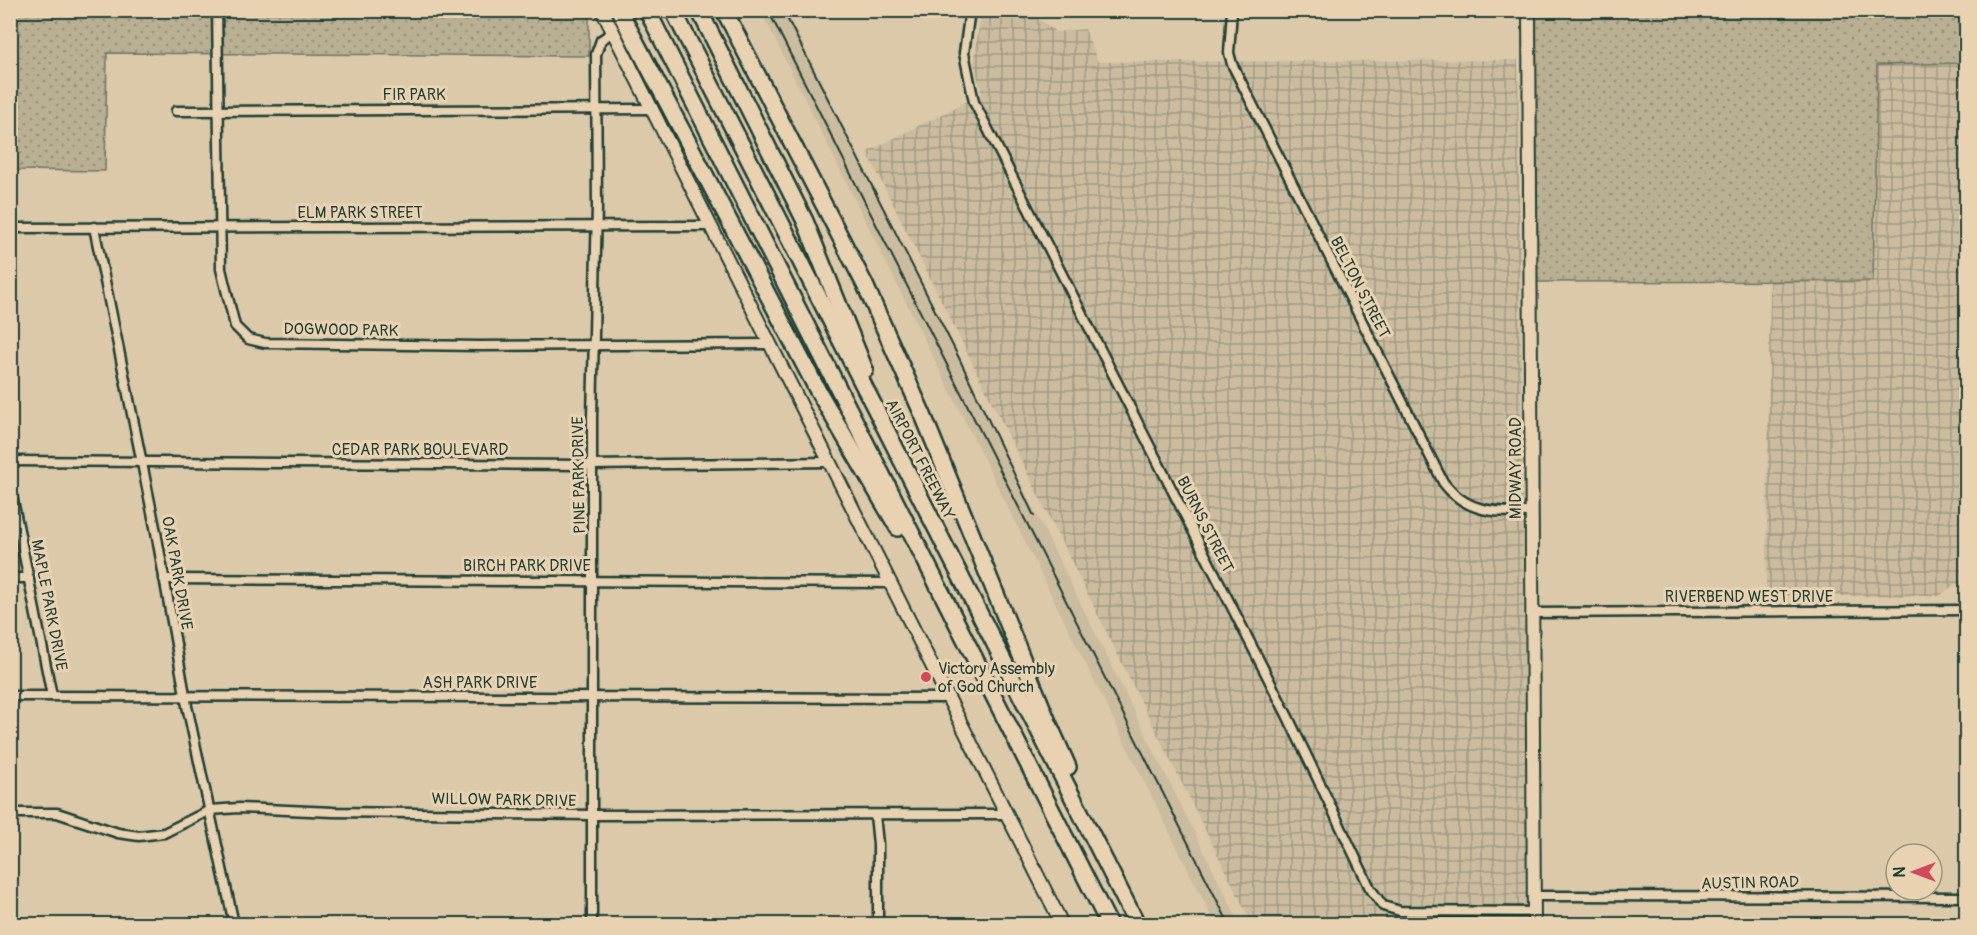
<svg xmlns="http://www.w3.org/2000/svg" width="1977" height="935" font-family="Pangolin,sans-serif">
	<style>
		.built { fill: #cbbc9f }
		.industrial { fill: url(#industrial-grid) }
		.grass { fill: url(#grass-dots); stroke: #6c7664; stroke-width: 1.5 }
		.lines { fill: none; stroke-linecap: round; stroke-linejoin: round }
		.minor-casing { stroke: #1f3d34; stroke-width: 13 }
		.secondary-casing { stroke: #1f3d34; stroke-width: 16 }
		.motorway-casing { stroke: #1f3d34; stroke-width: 20 }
		.minor { stroke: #e8d2b1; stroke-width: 8 }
		.secondary { stroke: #e8d2b1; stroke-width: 12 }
		.motorway { stroke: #e8d2b1; stroke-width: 15 }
		.rail { stroke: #1f3d34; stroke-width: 2 }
		.poi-dot { fill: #d1495b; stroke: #e8d2b1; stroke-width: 2 }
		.labels { text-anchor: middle; stroke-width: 6; stroke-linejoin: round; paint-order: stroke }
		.street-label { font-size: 16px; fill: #1f3d34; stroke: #e8d2b1 }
		.poi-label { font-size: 16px; fill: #1f3d34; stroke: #e8d2b1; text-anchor: start }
	</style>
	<defs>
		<pattern id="industrial-grid" width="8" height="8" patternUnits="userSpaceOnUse" patternTransform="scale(1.5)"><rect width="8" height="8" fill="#cbbc9f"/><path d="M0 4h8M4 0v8" fill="none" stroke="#a49a82"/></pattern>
		<pattern id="grass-dots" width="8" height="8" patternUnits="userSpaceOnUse" patternTransform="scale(1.5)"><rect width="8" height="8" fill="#b9af93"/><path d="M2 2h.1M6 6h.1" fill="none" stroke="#969079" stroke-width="1.8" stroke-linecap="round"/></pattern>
	</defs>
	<rect width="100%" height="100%" fill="#dcc9aa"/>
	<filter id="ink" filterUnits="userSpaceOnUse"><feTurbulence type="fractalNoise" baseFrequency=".0167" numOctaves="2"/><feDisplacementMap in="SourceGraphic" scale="12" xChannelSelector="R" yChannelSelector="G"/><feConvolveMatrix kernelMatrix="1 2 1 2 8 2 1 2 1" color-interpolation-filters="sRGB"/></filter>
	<g filter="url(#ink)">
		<polygon class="built" points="761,11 786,11 1240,924 1215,924"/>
		<g class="industrial">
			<polygon points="981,11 1027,11 1056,32 1085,29 1098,62 1518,60 1527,921 1413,922 1413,924 1252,924 867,152 982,94 974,63"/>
			<polygon points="1966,63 1966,584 1956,584 1939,596 1766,596 1770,281 1873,281 1877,65"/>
		</g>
		<g class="grass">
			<polygon points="11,11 589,11 589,56 107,53 105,171 11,170"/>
			<polygon points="1536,11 1966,11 1966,63 1877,65 1873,281 1537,282"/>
		</g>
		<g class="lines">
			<g class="minor-casing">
				<g id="minor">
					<polyline points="217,10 221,269 235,326 248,339 265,343 480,346 770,344"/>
					<polyline points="970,10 964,53 974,102 1287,715 1370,888 1383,906 1400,911 1534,912"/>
					<path d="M1232,10L1229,53L1232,64L1443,482C1467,514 1495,512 1532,512"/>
					<polyline points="176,111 652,109"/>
					<polyline points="94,227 156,532 187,706 234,924"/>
					<polyline points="10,228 710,226"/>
					<polyline points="10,461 589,465 830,462"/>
					<polyline points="10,485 52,696"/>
					<polyline points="10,578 29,578"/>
					<polyline points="164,579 890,583"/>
					<polyline points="1532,613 1966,610"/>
					<polyline points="10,696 949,698"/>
					<polyline points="10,813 57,813 118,833 139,836 164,833 210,810 239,808 333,812 592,815 1007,814"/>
					<polyline points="875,815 878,844 878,924"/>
					<polyline points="1534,896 1966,897"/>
					<polyline points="592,924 592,418 597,207 596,54 601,40 613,32"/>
				</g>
			</g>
			<g class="secondary-casing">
				<g id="secondary">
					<polyline points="602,10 1062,924"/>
					<polyline points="1529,10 1534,924"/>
				</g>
			</g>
			<g class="motorway-casing">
				<g id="motorway">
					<polyline points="619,10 818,391 898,528"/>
					<polyline points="647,10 1109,924"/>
					<polyline points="673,10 1137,924"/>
					<polyline points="699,10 805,221 865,370"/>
					<polyline points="724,10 865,285 923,415 1048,722 1068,767"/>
				</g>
			</g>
			<use href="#minor" class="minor"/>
			<use href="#secondary" class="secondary"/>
			<use href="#motorway" class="motorway"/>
			<g class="rail">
				<polyline points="768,10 1229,924"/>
				<polyline points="783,10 959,358 1034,516"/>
			</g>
		</g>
	</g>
	<circle class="poi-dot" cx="926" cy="677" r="6"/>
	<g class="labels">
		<g class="street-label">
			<text x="414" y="100">FIR PARK</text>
			<text x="360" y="218">ELM PARK STREET</text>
			<text transform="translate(1361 287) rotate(63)" y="6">BELTON STREET</text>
			<text transform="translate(341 329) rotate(1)" y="6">DOGWOOD PARK</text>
			<text x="420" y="455">CEDAR PARK BOULEVARD</text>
			<text transform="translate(921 459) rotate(63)" y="6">AIRPORT FREEWAY</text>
			<text transform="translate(1515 468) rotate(-90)" y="6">MIDWAY ROAD</text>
			<text transform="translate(578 475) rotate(-91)" y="6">PINE PARK DRIVE</text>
			<text transform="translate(1206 524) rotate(63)" y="6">BURNS STREET</text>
			<text x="527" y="571">BIRCH PARK DRIVE</text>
			<text transform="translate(178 573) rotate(80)" y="6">OAK PARK DRIVE</text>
			<text x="1749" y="602">RIVERBEND WEST DRIVE</text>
			<text transform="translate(50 605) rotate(79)" y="6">MAPLE PARK DRIVE</text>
			<text x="480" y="688">ASH PARK DRIVE</text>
			<text transform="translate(504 799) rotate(1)" y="6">WILLOW PARK DRIVE</text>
			<text transform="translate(1750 882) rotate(-1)" y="6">AUSTIN ROAD</text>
		</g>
		<g class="poi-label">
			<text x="938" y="674">Victory Assembly<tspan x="938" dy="18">of God Church</tspan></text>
		</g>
	</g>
	<rect width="1977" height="935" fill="none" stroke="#e8d2b1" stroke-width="36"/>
	<rect x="18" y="18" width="1941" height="899" fill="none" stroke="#1f3d34" stroke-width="2" filter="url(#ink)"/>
	<g transform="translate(1914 872) rotate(270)"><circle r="28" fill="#e8d2b1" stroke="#98967f" stroke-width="1.5"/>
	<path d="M0-4.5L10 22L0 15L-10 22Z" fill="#d1495b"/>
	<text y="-9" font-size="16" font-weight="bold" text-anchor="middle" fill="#1f3d34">N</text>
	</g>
</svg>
